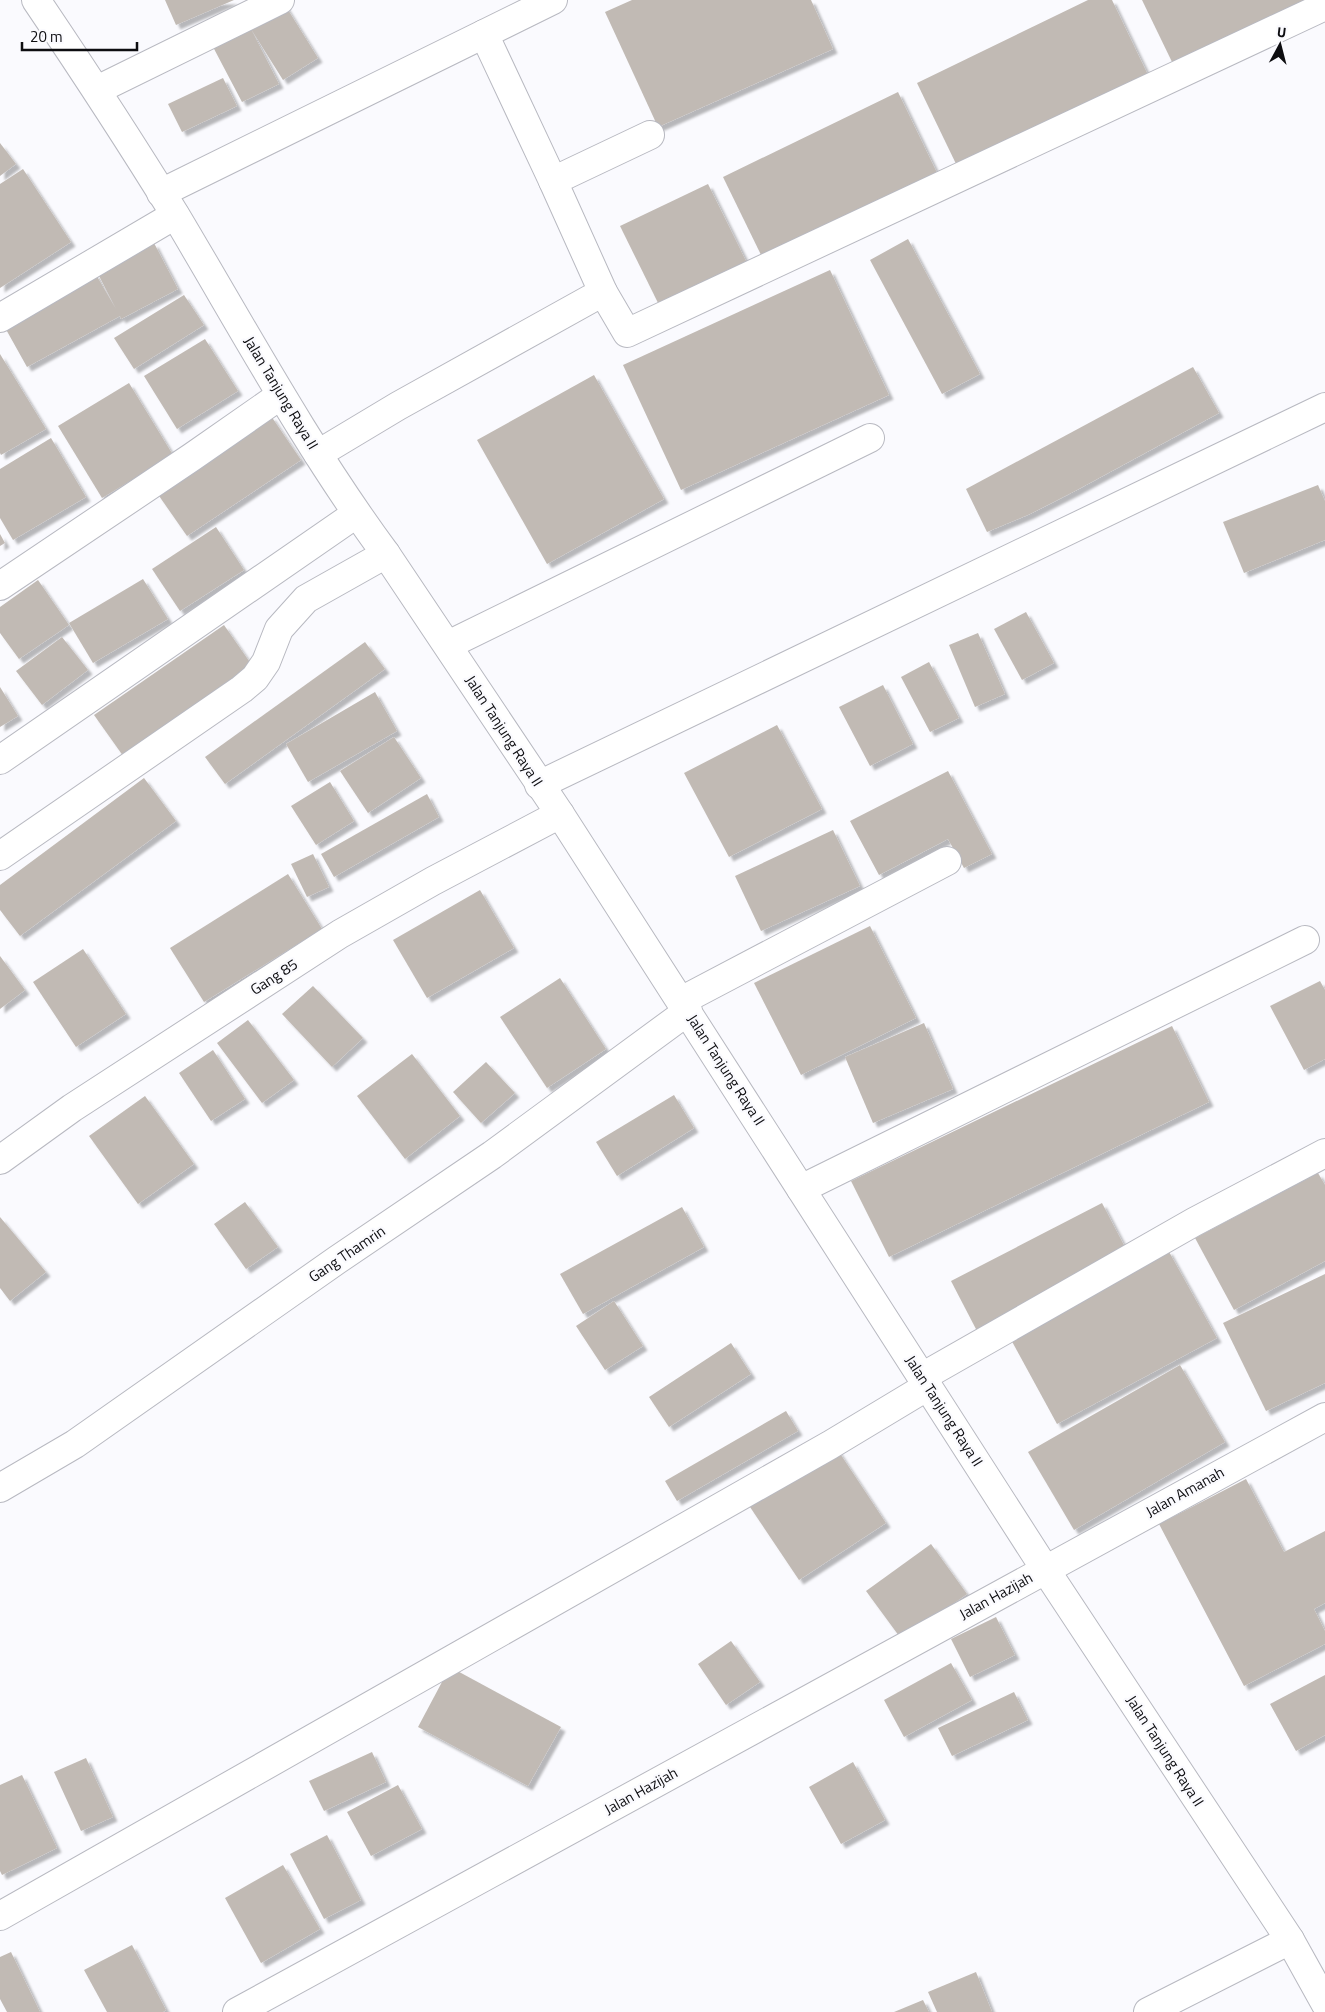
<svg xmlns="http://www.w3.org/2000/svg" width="1325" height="2012" font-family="'Titillium Web',sans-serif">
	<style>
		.building { fill: #c1bab4; filter: url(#shadow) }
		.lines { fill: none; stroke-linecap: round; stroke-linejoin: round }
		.minor-casing { stroke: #b8b9c1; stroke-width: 30 }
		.minor { stroke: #fff; stroke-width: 28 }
		.labels { text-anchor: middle; stroke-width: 4.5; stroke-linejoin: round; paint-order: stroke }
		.street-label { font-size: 15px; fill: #0d0d10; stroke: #fafafe }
	</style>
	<defs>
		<filter id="shadow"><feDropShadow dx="4.5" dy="4.5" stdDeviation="1" flood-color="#0004"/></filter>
	</defs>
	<rect width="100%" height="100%" fill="#fafafe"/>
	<g class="building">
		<polygon points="165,0 234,0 176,25"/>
		<polygon points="632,0 811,0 833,49 658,127 605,12"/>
		<polygon points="1088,0 1112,0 1148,75 958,168 917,83"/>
		<polygon points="1142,0 1305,0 1173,64"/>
		<polygon points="285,5 318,58 283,80 251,29 279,84 242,102 212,45"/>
		<polygon points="223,78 237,106 182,132 168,104"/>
		<polygon points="898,92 939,177 764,261 723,177"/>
		<polygon points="0,143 16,164 0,176"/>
		<polygon points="23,169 71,242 0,288 0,184"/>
		<polygon points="708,184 750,269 662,311 620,226"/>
		<polygon points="908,239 980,374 942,394 870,260"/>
		<polygon points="154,243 178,289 121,319 120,316 27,367 3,324 95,273 116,309 97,272"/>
		<polygon points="830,270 889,395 681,490 623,365"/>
		<polygon points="184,295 204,325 134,369 114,338"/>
		<polygon points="205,339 238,391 177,429 144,376"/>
		<polygon points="0,354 46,429 1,455 0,453"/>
		<polygon points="1193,367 1219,413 1075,491 1030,514 987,532 966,489"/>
		<polygon points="594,375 664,499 547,564 477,440"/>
		<polygon points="129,383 173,455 102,498 58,426"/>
		<polygon points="271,416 301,460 187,536 157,493"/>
		<polygon points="51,438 86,497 13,540 0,518 0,469"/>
		<polygon points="1318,485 1325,501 1325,540 1244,573 1223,522"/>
		<polygon points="216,527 244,570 180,611 152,569"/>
		<polygon points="0,534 5,543 0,546"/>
		<polygon points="143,579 168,619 93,663 69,623"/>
		<polygon points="38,580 69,625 19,659 0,633 0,607"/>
		<polygon points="1026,612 1054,663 1022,680 994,629"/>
		<polygon points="224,625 256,671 126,760 94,715"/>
		<polygon points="978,633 1005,694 975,707 949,645"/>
		<polygon points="62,637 88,670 42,705 16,671"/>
		<polygon points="365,642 385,669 225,784 205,757"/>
		<polygon points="929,662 959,718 930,732 901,677"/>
		<polygon points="883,685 913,744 870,766 839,707"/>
		<polygon points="0,687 18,716 0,727"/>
		<polygon points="375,692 397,731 308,782 286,744"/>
		<polygon points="777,725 822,809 729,857 684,773"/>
		<polygon points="394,737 421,778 368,813 340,771"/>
		<polygon points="948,771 992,854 964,868 948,839 879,875 850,821"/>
		<polygon points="144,778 176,821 20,936 0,910 0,885"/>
		<polygon points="330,782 354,821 316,845 291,806"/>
		<polygon points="427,794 439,817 334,877 321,854"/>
		<polygon points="833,830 860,886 761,931 735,876"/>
		<polygon points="313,854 329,887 307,897 291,864"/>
		<polygon points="288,874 322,929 204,1002 170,948"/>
		<polygon points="480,890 514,948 427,998 393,940"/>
		<polygon points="870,926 916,1018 801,1075 754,983"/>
		<polygon points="83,949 126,1014 76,1047 33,982"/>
		<polygon points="0,956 25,990 0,1009"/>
		<polygon points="560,978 606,1049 547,1088 500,1017"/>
		<polygon points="1320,981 1325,990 1325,1059 1304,1070 1270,1006"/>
		<polygon points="313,986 363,1038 332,1067 282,1014"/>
		<polygon points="248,1020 294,1080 262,1103 217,1043"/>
		<polygon points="924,1023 953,1089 873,1123 845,1057"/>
		<polygon points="1172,1026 1209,1102 889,1257 851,1181"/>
		<polygon points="213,1050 245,1099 211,1121 179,1073"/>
		<polygon points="412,1054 460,1116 405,1159 357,1096"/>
		<polygon points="486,1062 515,1093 481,1123 453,1092"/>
		<polygon points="674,1095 694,1128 617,1176 596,1142"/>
		<polygon points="145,1096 194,1164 138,1204 89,1136"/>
		<polygon points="1318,1173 1325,1185 1325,1261 1234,1310 1195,1238"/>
		<polygon points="245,1202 278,1247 246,1269 214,1224"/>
		<polygon points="1102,1203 1128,1253 977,1331 951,1281"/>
		<polygon points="682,1207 704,1247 583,1314 560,1274"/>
		<polygon points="0,1217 46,1272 10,1301 0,1288"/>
		<polygon points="1168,1250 1217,1338 1057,1424 1009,1336"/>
		<polygon points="1325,1274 1325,1383 1266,1411 1223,1323"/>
		<polygon points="614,1301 643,1346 605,1370 576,1326"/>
		<polygon points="731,1343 751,1374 669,1427 649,1397"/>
		<polygon points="1180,1365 1225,1442 1074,1530 1028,1452"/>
		<polygon points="786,1411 798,1431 677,1501 665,1481"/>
		<polygon points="837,1449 886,1523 799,1580 750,1507"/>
		<polygon points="1246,1479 1284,1552 1325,1531 1325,1603 1314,1609 1325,1631 1325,1644 1244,1686 1159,1524"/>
		<polygon points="931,1544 967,1594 902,1640 866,1591"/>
		<polygon points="996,1617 1015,1655 970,1677 951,1639"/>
		<polygon points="731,1641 760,1682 726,1705 698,1664"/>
		<polygon points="951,1663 972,1700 904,1737 884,1700"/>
		<polygon points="450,1667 561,1727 528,1786 418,1727"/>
		<polygon points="1325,1675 1325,1735 1296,1751 1270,1704"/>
		<polygon points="1014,1692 1028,1720 952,1756 938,1728"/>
		<polygon points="372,1752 386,1782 324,1811 309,1781"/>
		<polygon points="86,1758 113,1817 81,1831 54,1772"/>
		<polygon points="853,1762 885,1820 841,1844 809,1787"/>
		<polygon points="22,1775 57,1848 2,1875 0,1871 0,1785"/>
		<polygon points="398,1785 422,1829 371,1856 347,1812"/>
		<polygon points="327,1835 361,1900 324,1919 290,1854"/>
		<polygon points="283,1865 320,1929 261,1963 225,1898"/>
		<polygon points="132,1945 166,2010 163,2012 107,2012 84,1970"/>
		<polygon points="11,1952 40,2012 7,2012 0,1999 0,1957"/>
		<polygon points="976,1972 992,2012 937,2012 928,1992"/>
		<polygon points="923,2000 929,2012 894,2012"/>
	</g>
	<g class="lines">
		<g class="minor-casing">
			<g id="minor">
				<path d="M36,0C84,71 131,143 176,216C244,330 307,447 386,554L560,814L1045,1569L1290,1940L1325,2003"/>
				<polyline points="484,34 553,181"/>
				<polyline points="97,90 280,0"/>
				<polyline points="161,193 553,0"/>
				<polyline points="603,292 627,333 1325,6"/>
				<polyline points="0,318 175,215"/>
				<polyline points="318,454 398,406 603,292 553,181 650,135"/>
				<polyline points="0,586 192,457 281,395"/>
				<polyline points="448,645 870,438"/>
				<polyline points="0,760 356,514"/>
				<polyline points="539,785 1325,407"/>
				<polyline points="0,856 242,689 255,678 266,662 279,629 306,599 386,554"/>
				<polyline points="681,1001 947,861"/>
				<polyline points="0,1160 72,1108 340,934 433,881 560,814"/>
				<polyline points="801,1189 1305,940"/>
				<polyline points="922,1377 1194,1222 1325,1153"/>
				<polyline points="0,1488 75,1444 337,1260 492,1155 688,1011"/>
				<polyline points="0,1916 830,1445 928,1386"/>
				<polyline points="237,2012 1325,1417"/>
				<polyline points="1148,2012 1290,1940"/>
			</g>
		</g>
		<use href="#minor" class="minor"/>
	</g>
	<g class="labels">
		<g class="street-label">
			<text transform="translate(281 393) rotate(59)" y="5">Jalan Tanjung Raya II</text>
			<text transform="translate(504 731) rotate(57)" y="5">Jalan Tanjung Raya II</text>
			<text transform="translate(274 977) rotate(-33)" y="5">Gang 85</text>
			<text transform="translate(726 1070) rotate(57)" y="5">Jalan Tanjung Raya II</text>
			<text transform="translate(347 1254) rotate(-34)" y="5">Gang Thamrin</text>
			<text transform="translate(944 1411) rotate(57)" y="5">Jalan Tanjung Raya II</text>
			<text transform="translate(1185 1492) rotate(-29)" y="5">Jalan Amanah</text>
			<text transform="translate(996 1596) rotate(-29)" y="5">Jalan Hazijah</text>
			<text transform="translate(1165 1751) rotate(57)" y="5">Jalan Tanjung Raya II</text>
			<text transform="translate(641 1791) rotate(-29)" y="5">Jalan Hazijah</text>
		</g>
	</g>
	<g transform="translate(1280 45) rotate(7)" stroke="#fafafe" stroke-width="4" paint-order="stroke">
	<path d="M0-4L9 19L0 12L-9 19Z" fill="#0d0d10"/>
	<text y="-8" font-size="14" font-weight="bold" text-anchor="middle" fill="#0d0d10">U</text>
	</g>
	<path d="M22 42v8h115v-8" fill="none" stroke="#0d0d10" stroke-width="2.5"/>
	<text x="30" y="42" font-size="15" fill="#0d0d10" stroke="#fafafe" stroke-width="4" paint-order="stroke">20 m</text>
</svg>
